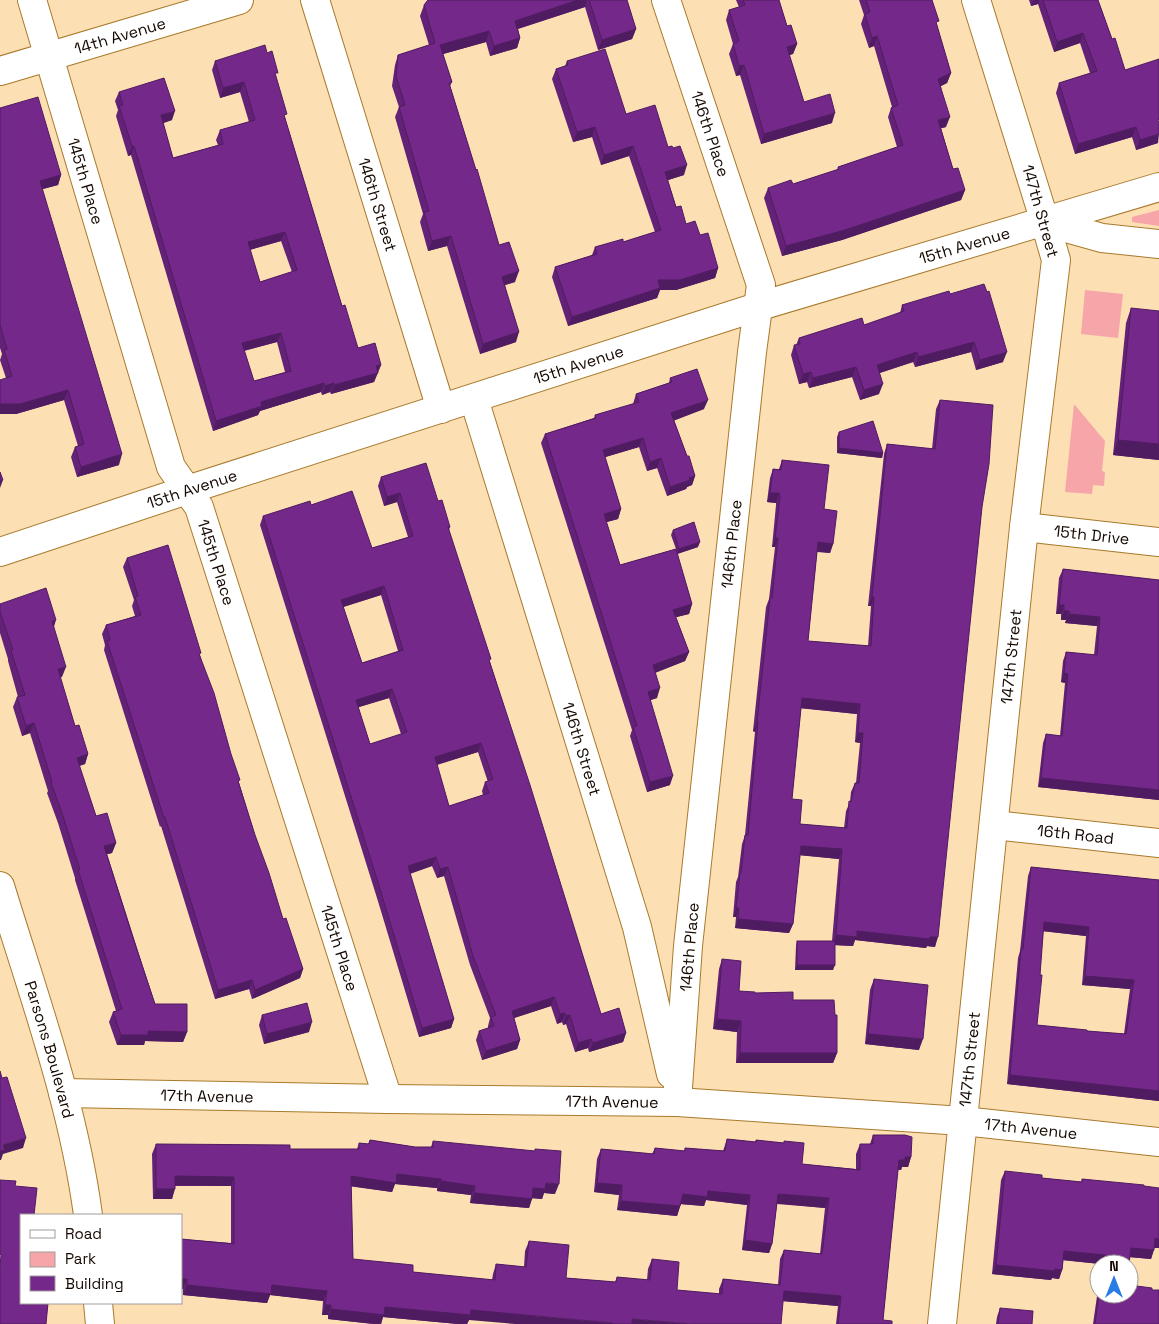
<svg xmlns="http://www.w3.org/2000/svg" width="1159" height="1324" font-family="'Space Grotesk',sans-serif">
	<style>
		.green { fill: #f6a6a9 }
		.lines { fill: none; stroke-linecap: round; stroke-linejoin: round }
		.minor-casing { stroke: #a87a2c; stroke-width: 30 }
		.tertiary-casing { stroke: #a87a2c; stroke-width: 30 }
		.secondary-casing { stroke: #a87a2c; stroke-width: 30 }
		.minor { stroke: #fff; stroke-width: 28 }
		.tertiary { stroke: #fff; stroke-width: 28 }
		.secondary { stroke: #fff; stroke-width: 28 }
		.wall { fill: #632277; fill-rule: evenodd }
		.shaded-wall { fill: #501c61 }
		.building { fill: #73288a; stroke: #501c61; fill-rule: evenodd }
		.labels { text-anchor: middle; stroke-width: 5; stroke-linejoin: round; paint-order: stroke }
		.street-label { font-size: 16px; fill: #150800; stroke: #fff }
	</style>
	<rect width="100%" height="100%" fill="#fddfb4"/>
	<g class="green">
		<polygon points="1159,210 1159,226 1132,222 1132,217"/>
		<polygon points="1085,290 1123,294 1118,338 1081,334"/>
		<polygon points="1074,404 1105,441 1102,471 1105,472 1104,486 1093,485 1092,494 1065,492"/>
	</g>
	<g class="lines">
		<g class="minor-casing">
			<g id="minor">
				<path id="s1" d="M32,0L171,467L199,507L388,1099"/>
				<path id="s2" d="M315,0L441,409"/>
				<path id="s3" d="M666,0L761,285L752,352L688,946L677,1102"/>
				<path id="s4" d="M474,399L637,927L671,1074"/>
				<path id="s5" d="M0,552L187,490L757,307L1159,187"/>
				<path id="s6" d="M994,825L1159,843"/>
				<path id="s7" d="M63,1093L388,1099L677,1102L963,1121L1159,1142"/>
				<path id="s8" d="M942,1324L1024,527L1056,260L1045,222"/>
			</g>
		</g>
		<g class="tertiary-casing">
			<g id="tertiary">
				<polyline points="976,0 1045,222 1102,238 1159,244"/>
				<path id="s9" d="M1024,527L1159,542"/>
				<path id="s10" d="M0,886C33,994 73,1103 88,1215"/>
				<polyline points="98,1303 100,1324"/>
			</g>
		</g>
		<g class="secondary-casing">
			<g id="secondary">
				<path id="s11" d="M0,71L239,0"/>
			</g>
		</g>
		<use href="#minor" class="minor"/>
		<use href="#tertiary" class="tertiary"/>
		<use href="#secondary" class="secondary"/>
	</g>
	<g class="wall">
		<polygon points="428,0 627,0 636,29 632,39 598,50 585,7 518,29 520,38 517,48 490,56 486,42 443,54 452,82 450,86 499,245 515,282 505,285 516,342 480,354 447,246 428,251 420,222 423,214 395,117 399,107 392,86 395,65 398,55 429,45 420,16 424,5"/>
		<polygon points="736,0 779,0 787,26 797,44 793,54 789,55 804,102 832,123 761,144 740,75 736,76 729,54 733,44 726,20 729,10 739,7"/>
		<polygon points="859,0 932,0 937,26 951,73 947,83 941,86 946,127 941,128 953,169 965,190 961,200 842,240 782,256 764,198 768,188 793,184 837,170 838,167 897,147 888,117 891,108 892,107 874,46 869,48 861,24 864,15"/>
		<polygon points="1029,0 1098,0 1112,39 1125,70 1158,143 1136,150 1132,137 1075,154 1056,93 1059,83 1090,73 1080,43 1054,52 1038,4 1031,6"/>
		<path d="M215,61L276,78L285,118L342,306L358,348L381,365L374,382L331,394L330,392L322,395L321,392L260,411L258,415L213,431L131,155L128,156L116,116L118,110L115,101L119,92L172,120L163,123L173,158L218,145L216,140L220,130L249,122L240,92L220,98L212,70ZM281,241L292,272L260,282L250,250ZM277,342L285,372L254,381L244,351Z"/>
		<polygon points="567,61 626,114 668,147 684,175 668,180 676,207 686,224 700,235 718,268 715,278 676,290 660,290 657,298 568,326 552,277 555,267 592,255 595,247 623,242 655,232 629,156 601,165 592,137 573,142 552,79 556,69 565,66"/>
		<polygon points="0,108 61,175 58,185 42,189 119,465 77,477 71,457 75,447 78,446 64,400 16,414 0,414 6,378 0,360 2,354 0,348"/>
		<polygon points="950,294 1003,362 976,370 971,352 915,367 913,362 880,373 879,394 860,400 852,377 809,388 807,382 799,384 791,355 794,345 796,345 799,338 864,325 900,313 902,305"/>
		<polygon points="1131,308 1159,460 1113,455 1126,323"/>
		<polygon points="670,378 704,409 674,420 687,456 695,476 692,485 687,487 686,489 667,496 657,468 647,471 639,447 605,457 621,509 618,519 606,522 620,565 676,549 671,535 673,530 698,547 677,554 692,604 689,614 676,617 689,652 685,661 655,673 657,698 650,700 670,785 647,792 630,736 632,730 541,443 545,434 594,418 595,415 633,404 636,394 669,383"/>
		<path d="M940,400L982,507L935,947L927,946L926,948L855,940L853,946L835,945L833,970H795L796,946L797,941H832L839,859L800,855L793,924L789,933L735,928L736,917H733L736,882L738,877L742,844L745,835L755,732L753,731L766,607L769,599L775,547H772L776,505V503L767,502L770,478L773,469H779L782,460L824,509L833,544L830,553L817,552L808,641L868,646L871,606H868L884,454L887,444L932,449L936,409ZM801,708L857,714L855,742L860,743L856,783H855L851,792L850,802L846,811L844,828L800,824L792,799Z"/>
		<polygon points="839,432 883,453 882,458 837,453 837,437"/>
		<path d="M381,477L438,501L450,527L449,530L490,662L601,1014L626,1033L623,1042L589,1052L588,1048L575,1052L566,1024L563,1025L562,1022L557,1024L551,1006L514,1018L520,1040L517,1049L482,1060L476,1040L479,1031L488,1028V1026L490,1018L470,965L444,876L437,878L432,866L410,874L454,1019L451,1028L419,1037L377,898L260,525L263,516L372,548L408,537L397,502L384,506L378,486ZM381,595L398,651L362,663L343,607ZM389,698L401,734L370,744L358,707ZM478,752L488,782H485L482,791L483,795L449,806L437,765Z"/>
		<polygon points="127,558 200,655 255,835 283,919 303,969 300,978 252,999 249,989 215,999 161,826 160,827 104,650 105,645 102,634 106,625 135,616 132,606 134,600 123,567"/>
		<polygon points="1063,569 1159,580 1159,800 1038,787 1043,743 1046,734 1060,736 1065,683 1061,682 1063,661 1066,652 1094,655 1097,626 1065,623 1066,620 1061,620 1061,614 1056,614 1059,578"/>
		<polygon points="0,604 54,627 62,677 60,677 75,726 88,754 85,764 79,766 96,816 116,843 112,853 107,854 155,1004 187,1032 183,1042 145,1041 144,1045 117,1045 109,1022 113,1012 116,1011 75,880 75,878 58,823 47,793 48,791 30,733 22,736 13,707 17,697 18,697 8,661 8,659 0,633"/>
		<path d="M1031,867L1159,880V1101L1007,1084L1018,958L1020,951L1028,876ZM1043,931L1086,936L1082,985L1130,989L1124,1034L1087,1031L1037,1025L1040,975Z"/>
		<polygon points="722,959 739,991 793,1000 835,1015 837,1053 833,1063 736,1063 737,1032 713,1029 719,969"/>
		<polygon points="874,979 919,1050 865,1044 870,990"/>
		<polygon points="262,1015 309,1032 264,1044 259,1025"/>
		<polygon points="873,1135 911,1157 908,1167 902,1167 901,1170 898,1170 883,1320 892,1324 836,1324 838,1306 783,1301 469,1320 467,1324 458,1324 383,1317 381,1324 374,1324 328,1319 328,1315 322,1315 323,1301 270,1295 267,1303 183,1295 181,1239 231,1243 231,1186 175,1186 172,1199 153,1199 152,1154 156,1144 290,1149 357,1149 359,1143 368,1144 370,1140 415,1147 431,1147 433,1141 555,1194 544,1193 542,1199 532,1198 529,1208 470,1203 471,1195 437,1191 437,1188 395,1184 392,1192 351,1186 353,1259 413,1272 492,1280 493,1274 496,1264 524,1267 525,1251 529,1241 566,1278 615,1282 617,1277 647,1280 648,1269 652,1259 677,1290 719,1294 719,1289 723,1279 778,1285 780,1259 784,1250 820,1254 825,1208 777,1204 772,1244 769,1253 742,1250 747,1205 706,1200 704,1206 681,1204 677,1216 617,1210 619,1195 594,1192 597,1159 601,1149 652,1154 655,1148 684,1151 685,1148 723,1151 727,1139 755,1142 756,1140 784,1143 784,1141 802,1164 856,1169 856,1154 860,1144 870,1144"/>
		<polygon points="1005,1171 1042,1178 1081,1182 1082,1179 1144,1186 1159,1248 1154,1248 1151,1259 1130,1257 1129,1264 1100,1264 1063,1260 1062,1270 1059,1279 1052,1278 1051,1280 992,1274 1001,1180"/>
		<polygon points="1099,1282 1099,1294 1129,1294 1159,1324 1093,1324"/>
		<polygon points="1000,1308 1032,1324 996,1324 997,1317"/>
	</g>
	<g class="shaded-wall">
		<polygon points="578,0 587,0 585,7 511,31 515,21"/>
		<polygon points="1034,0 1039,0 1038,4 1031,6"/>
		<polygon points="636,29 632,39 598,50 602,40"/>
		<polygon points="489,31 486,42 436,56 440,45"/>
		<polygon points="1083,33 1080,43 1054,52 1057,42"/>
		<polygon points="877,36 874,46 869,48 872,38"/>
		<polygon points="520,38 517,48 490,56 494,46"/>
		<polygon points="797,44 793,54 783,57 787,47"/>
		<polygon points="744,65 740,75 736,76 739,66"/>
		<polygon points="951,73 947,83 935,89 938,79"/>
		<polygon points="244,82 240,92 220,98 223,88"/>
		<polygon points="175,111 172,120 158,125 161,115"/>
		<polygon points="835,113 832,123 761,144 764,134"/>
		<polygon points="950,117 946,127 935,130 938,120"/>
		<polygon points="595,127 592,137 573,142 577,132"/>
		<polygon points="1136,127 1132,137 1075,154 1078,144"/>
		<polygon points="1159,134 1158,143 1136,150 1140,140"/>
		<polygon points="132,146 134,146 131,155 128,156"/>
		<polygon points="633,146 629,156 601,165 604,155"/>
		<polygon points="687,165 684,175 662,182 665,172"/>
		<polygon points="61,175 58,185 36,191 40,181"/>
		<polygon points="965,190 961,200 842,240 782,256 786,246"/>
		<polygon points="285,232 281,241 245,251 248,242"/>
		<polygon points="451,236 447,246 428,251 432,241"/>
		<polygon points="718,268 715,278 676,290 660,290 657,298 568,326 572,317 658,280"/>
		<polygon points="519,271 515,282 499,287 502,277"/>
		<polygon points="519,332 516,342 480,354 483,344"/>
		<polygon points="281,333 277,342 238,352 242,343"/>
		<polygon points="974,342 971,352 915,367 918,357"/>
		<polygon points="917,352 913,362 873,375 877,365"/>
		<polygon points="1007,352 1003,362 976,370 980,360"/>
		<polygon points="381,365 374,382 331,394 334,385 376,366"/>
		<polygon points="856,367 852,377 809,388 813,378"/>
		<polygon points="811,372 807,382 799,384 803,374"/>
		<polygon points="324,383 321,392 260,411 258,415 213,431 216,421 261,402"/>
		<polygon points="334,383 330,392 322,395 325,386"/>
		<polygon points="883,384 879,394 860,400 864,390"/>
		<polygon points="68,390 64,400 16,414 0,414 0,404"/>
		<polygon points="708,400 704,409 668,423 671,413"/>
		<polygon points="643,438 639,447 599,459 603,450"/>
		<polygon points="1118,440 1159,444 1159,460 1113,455"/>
		<polygon points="839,448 883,453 882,458 837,453"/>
		<polygon points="122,454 119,465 77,477 81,467"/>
		<polygon points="661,458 657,468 647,471 650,462"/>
		<polygon points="695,476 692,485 687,487 686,489 667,496 670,487"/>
		<polygon points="3,480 0,488 0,481"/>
		<polygon points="400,493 397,502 384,506 387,497"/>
		<polygon points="770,493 779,493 776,503 767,502"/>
		<polygon points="621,509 618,519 600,524 604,514"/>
		<polygon points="775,538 778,538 775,547 772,547"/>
		<polygon points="700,542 698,547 677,554 679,549"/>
		<polygon points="818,542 833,544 830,553 814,551"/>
		<polygon points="384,586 381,595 337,609 341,600"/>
		<polygon points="872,597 874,597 871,606 868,606"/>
		<polygon points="692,604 689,614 669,619 673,610"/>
		<polygon points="1059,605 1064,605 1061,614 1056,614"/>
		<polygon points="1064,611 1069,611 1066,620 1061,620"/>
		<polygon points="1069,614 1100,617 1097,626 1065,623"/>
		<polygon points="56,620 53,630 52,621"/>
		<polygon points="689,652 685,661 649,675 653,665"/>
		<polygon points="66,667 62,677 54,679 58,669"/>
		<polygon points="1064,673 1068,674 1065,683 1061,682"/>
		<polygon points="660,688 657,698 645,702 648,692"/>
		<polygon points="392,689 389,698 353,709 356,700"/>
		<polygon points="802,698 860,704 857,714 798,708"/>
		<polygon points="757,722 758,722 755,732 753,731"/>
		<polygon points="34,723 30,733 22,736 26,726"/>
		<polygon points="858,733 863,733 860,743 855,742"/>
		<polygon points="481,743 478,752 432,766 435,757"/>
		<polygon points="88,754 85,764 73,768 77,758"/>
		<polygon points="673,776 670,785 647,792 650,782"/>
		<polygon points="1041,778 1159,790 1159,800 1038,787"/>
		<polygon points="116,843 112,853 100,856 104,846"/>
		<polygon points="801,846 842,849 839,859 797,855"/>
		<polygon points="436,857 432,866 405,875 408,866"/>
		<polygon points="448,867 444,876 437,878 440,869"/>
		<polygon points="736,908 739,908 736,917 733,917"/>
		<polygon points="738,919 793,924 789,933 735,928"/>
		<polygon points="1044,922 1089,927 1086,936 1041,931"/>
		<polygon points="857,931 930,937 938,937 935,947 927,946 926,948 855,940 853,946 832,945 836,935"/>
		<polygon points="797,965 835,965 833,970 795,970"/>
		<polygon points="303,969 300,978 252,999 255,990"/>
		<polygon points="1085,976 1134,980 1130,989 1082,985"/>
		<polygon points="252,980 249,989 215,999 218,990"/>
		<polygon points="554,997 551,1006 508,1020 512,1011"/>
		<polygon points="565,1013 562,1022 557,1024 560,1014"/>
		<polygon points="570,1015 566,1024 563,1025 566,1016"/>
		<polygon points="454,1019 451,1028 419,1037 422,1028"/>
		<polygon points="717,1019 741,1021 737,1032 713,1029"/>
		<polygon points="312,1022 309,1032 264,1044 267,1034"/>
		<polygon points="148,1031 187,1032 183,1042 145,1041 144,1045 117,1045 121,1035"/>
		<polygon points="626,1033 623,1042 589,1052 593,1043"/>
		<polygon points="868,1034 923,1039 919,1050 865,1044"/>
		<polygon points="591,1039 588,1048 575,1052 578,1043"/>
		<polygon points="520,1040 517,1049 482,1060 486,1051"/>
		<polygon points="740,1053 837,1053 833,1063 736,1063"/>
		<polygon points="1010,1075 1159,1091 1159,1101 1007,1084"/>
		<polygon points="26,1138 23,1148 3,1154 1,1160 0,1160 0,1151 3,1145"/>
		<polygon points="905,1157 911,1157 908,1167 902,1167 901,1170 895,1169 899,1160"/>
		<polygon points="397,1174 441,1179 437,1188 395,1184 392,1192 348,1186 351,1176"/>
		<polygon points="175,1176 234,1177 231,1186 172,1185"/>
		<polygon points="441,1181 475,1186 471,1195 437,1191"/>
		<polygon points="546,1183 559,1184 555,1194 544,1193 542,1199 530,1198 533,1188"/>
		<polygon points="597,1183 622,1185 619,1195 594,1192"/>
		<polygon points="156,1189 175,1189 172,1199 153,1199"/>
		<polygon points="708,1191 750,1195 747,1205 706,1200 704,1206 679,1204 683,1194"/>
		<polygon points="474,1193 532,1199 529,1208 470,1203"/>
		<polygon points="778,1194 829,1198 825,1208 774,1203"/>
		<polygon points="621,1201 680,1206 677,1216 617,1210"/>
		<polygon points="1155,1238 1159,1239 1159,1248 1152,1248"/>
		<polygon points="745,1240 772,1244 769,1253 742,1250"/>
		<polygon points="1131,1248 1154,1250 1151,1259 1128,1257"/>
		<polygon points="1064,1251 1105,1255 1101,1264 1061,1260"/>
		<polygon points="996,1265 1055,1269 1062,1270 1059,1279 1052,1278 1051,1280 992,1274"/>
		<polygon points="181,1279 187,1279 183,1289 181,1289"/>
		<polygon points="187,1285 272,1285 327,1291 323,1301 270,1295 267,1303 183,1295"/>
		<polygon points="784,1291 841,1296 838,1306 781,1301"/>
		<polygon points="325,1305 331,1305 328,1315 322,1315"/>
		<polygon points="385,1307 471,1310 612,1323 612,1324 515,1324 469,1320 467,1324 458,1324 383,1317 381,1324 374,1324 328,1319 331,1309"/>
		<polygon points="632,1319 691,1324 630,1324"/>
	</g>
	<g class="building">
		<polygon points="428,0 578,0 515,21 520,38 494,46 489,31 440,45 452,82 449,83 476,170 477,169 499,245 509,242 519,271 502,277 519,332 483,344 451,236 432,241 424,212 429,211 399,107 405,105 396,76 398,55 435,43 424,5"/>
		<polygon points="589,0 627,0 636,29 602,40"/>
		<polygon points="743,0 779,0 787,26 791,25 797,44 787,47 804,102 830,94 835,113 764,134 744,65 739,66 733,44 739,41 729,10 745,5"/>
		<polygon points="866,0 932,0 939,21 936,22 951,73 938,79 950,117 938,120 953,169 958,168 965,190 845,230 786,246 768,188 791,180 793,184 839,169 838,167 903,145 891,108 898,105 877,36 872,38 865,14 870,12"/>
		<polygon points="1043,0 1098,0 1112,39 1115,38 1125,70 1159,59 1159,119 1158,120 1159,124 1159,134 1140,140 1136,127 1078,144 1059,83 1097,71 1083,33 1057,42"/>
		<path d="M265,45L267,53L272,51L278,73H275L287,114L284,115L342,306L345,305L358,348L375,343L381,365L376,366L378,373L334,385V383L325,386L324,383L261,402L262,406L216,421L134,146H132L119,106L123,105L119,92L164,78L175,111L161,115L173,158L223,144L220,130L255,120L244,82L223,88L215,61ZM285,232L297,270L260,282L248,242ZM281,333L291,371L254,381L242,343Z"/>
		<polygon points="605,49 626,114 655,105 668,147 672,146 673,148 680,146 687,165 665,172 676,207 681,206 686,224 695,221 700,235 708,233 718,268 680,280 658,280 660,288 572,317 555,267 597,254 595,247 623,239 623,242 661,230 633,146 604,155 595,127 577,132 556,69 568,65 567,61"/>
		<polygon points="38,97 61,175 40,181 122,454 81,467 75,447 84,444 68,390 20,404 0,404 0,380 12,376 4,350 7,349 0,325 0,108"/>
		<polygon points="984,284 987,292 989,291 1007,352 980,360 974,342 918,357 917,352 877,365 883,384 864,390 856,367 813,378 811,372 803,374 794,345 800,344 799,338 862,318 864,325 904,311 902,305 949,291 950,294"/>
		<polygon points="1131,308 1159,311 1159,444 1118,440"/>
		<polygon points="697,369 708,400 671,413 687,456 689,456 695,476 689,478 690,480 670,487 661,458 650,462 643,438 603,450 621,509 604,514 620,565 676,549 692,604 673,610 689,652 653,665 660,688 648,692 673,776 650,782 633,727 637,726 545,434 596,418 595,415 639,402 636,394 672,382 670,378"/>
		<path d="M940,400L993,405L989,464L982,507L938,937H930L929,939L857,931V937L836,935L842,849L801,846L793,924L738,919L739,908H736L740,873H741L745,835H748L758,722H757L770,598H772L778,538H775L780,496L779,493H770L773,469L781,470L782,460L829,465L824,509L837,511L833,544L818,542L808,641L871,646L874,597H872L887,444L935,449ZM802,698L860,704L858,733H863L859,783H855L851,802L849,801L847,828L800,824L802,800L792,799Z"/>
		<polygon points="873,421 883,453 839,448 839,432"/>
		<path d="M426,463L438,501L442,500L450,527H448L491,659L489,660L530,785L601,1014L619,1008L626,1033L593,1043L591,1039L578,1043L570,1015L566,1016L565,1013L560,1014L554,997L512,1011L520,1040L486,1051L479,1031L494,1026L491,1017L496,1015L473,956L448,867L440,869L436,857L408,866L454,1019L422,1028L380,889L263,516L310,501L311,505L352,491L372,548L413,536L400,493L387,497L381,477ZM384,586L403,650L362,663L341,600ZM392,689L407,732L370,744L356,700ZM481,743L493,779L485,782L489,793L449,806L435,757Z"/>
		<polygon points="0,472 3,480 0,481"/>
		<polygon points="694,522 700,542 679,549 673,530"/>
		<polygon points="168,545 201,653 199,654 214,693 231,754 240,780 238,781 255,835 269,873 283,919 286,918 303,969 255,990 252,980 218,990 165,817 164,818 107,641 110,640 106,625 141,615 135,597 138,596 127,558"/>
		<polygon points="1063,569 1159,580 1159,790 1041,778 1046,734 1062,736 1068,674 1064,673 1066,652 1097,655 1100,617 1069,614 1069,611 1064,611 1064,605 1059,605"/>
		<polygon points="46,588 56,620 52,621 66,667 58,669 75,726 79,725 88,754 77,758 96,816 107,813 116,843 104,846 133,938 155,1004 187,1004 187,1032 148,1031 148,1035 121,1035 113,1012 122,1009 78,870 80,870 62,813 51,783 52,782 34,723 26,726 17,697 25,695 11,651 13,650 0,612 0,604"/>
		<path d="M1031,867L1159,880V1091L1010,1075L1021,949H1023ZM1044,922L1089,927L1085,976L1134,980L1126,1034L1087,1031V1030L1037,1025L1042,975H1040Z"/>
		<rect x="797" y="941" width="38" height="24"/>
		<polygon points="722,959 741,961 739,991 755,992 755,993 793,992 793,1000 834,1000 835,1015 837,1015 837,1053 740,1053 741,1021 717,1019"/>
		<polygon points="874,979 928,985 923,1039 868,1034"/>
		<polygon points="307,1003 312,1022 267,1034 262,1015"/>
		<polygon points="0,1071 2,1078 7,1077 26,1138 3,1145 5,1150 0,1151"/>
		<polygon points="873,1135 905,1135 912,1137 911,1157 905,1157 905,1160 899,1160 883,1320 892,1321 892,1324 838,1324 841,1296 784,1291 781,1324 691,1324 632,1319 632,1324 612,1324 612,1323 471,1310 470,1315 385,1307 384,1315 331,1309 331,1305 325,1305 327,1291 272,1285 271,1294 187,1285 187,1279 181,1279 181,1239 234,1244 234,1177 175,1176 175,1189 156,1189 156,1144 290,1145 290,1149 359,1149 359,1143 369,1144 370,1140 415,1147 433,1147 433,1141 535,1151 535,1149 561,1151 559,1184 546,1183 545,1189 533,1188 532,1199 474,1193 475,1186 441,1181 441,1179 397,1174 396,1183 351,1176 353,1259 413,1265 413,1272 495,1280 496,1264 526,1267 529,1241 569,1245 566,1278 616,1282 617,1277 650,1280 652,1259 679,1262 677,1290 722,1294 723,1279 780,1285 784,1250 822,1254 829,1198 778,1194 772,1244 745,1240 750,1195 708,1191 707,1197 683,1194 680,1206 621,1201 622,1185 597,1183 601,1149 654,1154 655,1148 685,1151 685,1148 725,1151 727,1139 756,1142 756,1140 784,1143 784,1141 804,1143 802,1164 860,1170 860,1144 873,1144"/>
		<polygon points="1005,1171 1042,1175 1042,1178 1082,1182 1082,1179 1144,1185 1144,1186 1159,1188 1159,1239 1155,1238 1154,1250 1131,1248 1129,1264 1104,1264 1105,1255 1064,1251 1062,1270 1055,1269 1054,1271 996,1265"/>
		<polygon points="0,1180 16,1181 15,1186 37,1188 34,1215 21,1215 21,1303 48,1303 46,1324 0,1324 0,1267 1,1255 0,1254"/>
		<polygon points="1129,1285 1152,1288 1152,1290 1159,1290 1159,1324 1095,1324 1099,1294 1129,1294"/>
		<polygon points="1000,1308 1033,1311 1032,1324 998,1324"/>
	</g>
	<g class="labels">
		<g class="street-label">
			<text dy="6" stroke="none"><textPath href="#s11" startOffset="125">14th Avenue</textPath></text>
			<text dy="6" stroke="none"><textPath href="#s3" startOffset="141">146th Place</textPath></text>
			<text dy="6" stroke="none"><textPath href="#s1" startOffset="189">145th Place</textPath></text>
			<text dy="6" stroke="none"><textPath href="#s2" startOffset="214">146th Street</textPath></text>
			<text transform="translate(1041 211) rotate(74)" y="6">147th Street</text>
			<text dy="6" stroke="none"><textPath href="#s5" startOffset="1012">15th Avenue</textPath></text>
			<text dy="6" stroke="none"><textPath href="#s5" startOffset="608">15th Avenue</textPath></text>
			<text dy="6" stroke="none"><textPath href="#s5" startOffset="202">15th Avenue</textPath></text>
			<text dy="6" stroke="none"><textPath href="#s9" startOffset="68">15th Drive</textPath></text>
			<text transform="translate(731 544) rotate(-84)" y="6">146th Place</text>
			<text dy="6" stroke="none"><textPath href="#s1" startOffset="594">145th Place</textPath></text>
			<text dy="6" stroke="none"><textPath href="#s8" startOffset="671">147th Street</textPath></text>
			<text dy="6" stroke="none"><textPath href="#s4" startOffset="366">146th Street</textPath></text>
			<text dy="6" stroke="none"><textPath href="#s6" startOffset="82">16th Road</textPath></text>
			<text transform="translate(689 947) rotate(-85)" y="6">146th Place</text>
			<text dy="6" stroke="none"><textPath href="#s1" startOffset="999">145th Place</textPath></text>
			<text dy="6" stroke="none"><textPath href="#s10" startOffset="171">Parsons Boulevard</textPath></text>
			<text dy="6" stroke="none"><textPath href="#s8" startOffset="266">147th Street</textPath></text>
			<text dy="6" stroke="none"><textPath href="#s7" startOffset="144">17th Avenue</textPath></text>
			<text dy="6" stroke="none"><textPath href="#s7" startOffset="549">17th Avenue</textPath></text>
			<text dy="6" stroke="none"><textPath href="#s7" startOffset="969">17th Avenue</textPath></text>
		</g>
	</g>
	<rect x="20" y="1214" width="162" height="90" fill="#ffffff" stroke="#a19c99"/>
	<rect x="30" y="1230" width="25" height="8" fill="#ffffff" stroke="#a19c99"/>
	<text x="65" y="1239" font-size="15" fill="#150800">Road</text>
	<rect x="30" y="1252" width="25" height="15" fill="#f6a6a9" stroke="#a19c99"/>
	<text x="65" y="1264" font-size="15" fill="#150800">Park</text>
	<rect x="30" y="1276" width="25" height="15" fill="#73288a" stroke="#a19c99"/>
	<text x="65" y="1289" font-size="15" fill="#150800">Building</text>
	<g transform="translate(1114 1279)"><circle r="24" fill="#ffffff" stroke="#a19c99"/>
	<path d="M0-4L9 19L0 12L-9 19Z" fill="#297be6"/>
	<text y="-8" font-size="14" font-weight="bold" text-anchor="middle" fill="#150800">N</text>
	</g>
</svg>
